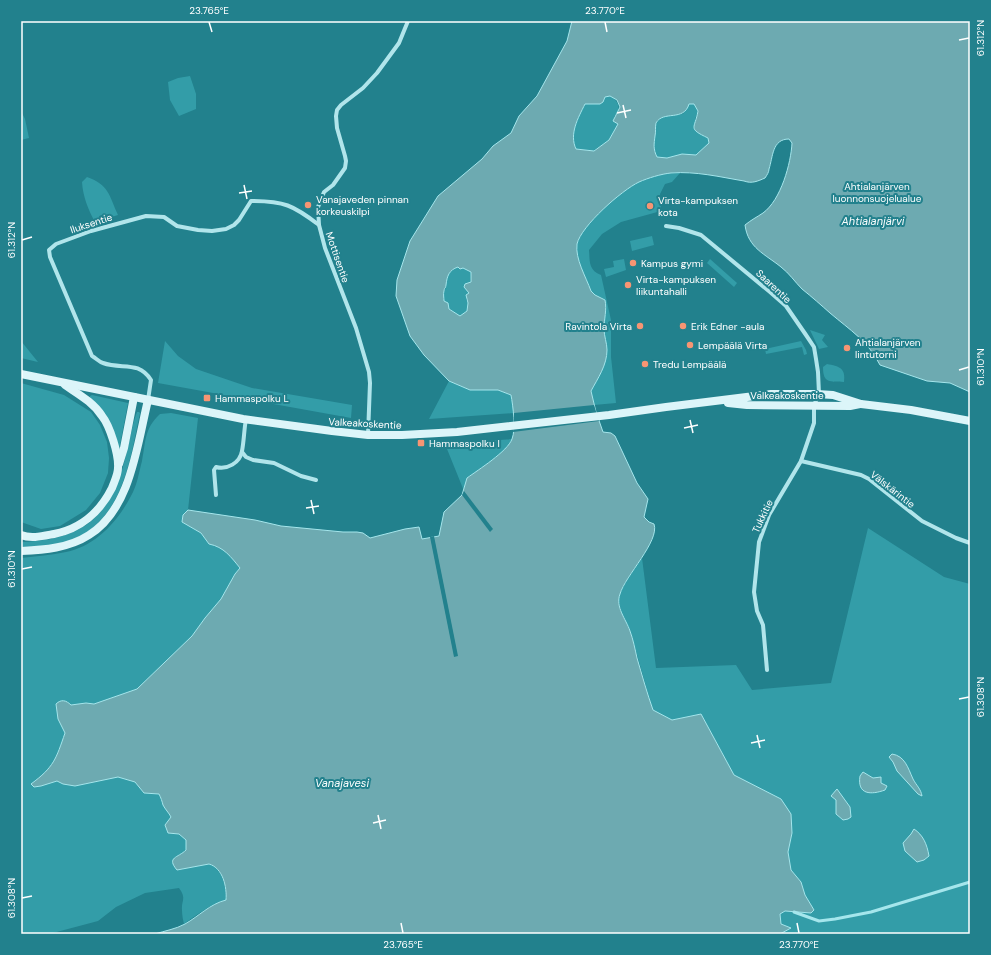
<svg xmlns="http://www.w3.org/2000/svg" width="991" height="955" font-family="'DM Sans',sans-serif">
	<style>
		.green { fill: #339da8 }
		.water { fill: #6daab1; stroke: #a5e6ec; fill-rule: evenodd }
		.pier { fill: #22818d }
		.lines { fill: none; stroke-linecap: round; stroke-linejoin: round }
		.stream { stroke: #a5e6ec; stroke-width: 3 }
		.street { stroke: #b1e5eb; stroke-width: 4 }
		.secondary { stroke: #dcf5f9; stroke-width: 8 }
		.ticks { fill: none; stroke: #fff; stroke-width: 1.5 }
		.poi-dot { fill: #f79573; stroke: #22818d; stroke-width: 1.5 }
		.labels { text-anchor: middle; stroke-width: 4; stroke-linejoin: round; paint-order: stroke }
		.park-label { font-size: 10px; fill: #fbfefe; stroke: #22818d }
		.poi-label { font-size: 10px; fill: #fff; stroke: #22818d; text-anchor: start }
		.street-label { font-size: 10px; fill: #fff; stroke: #22818d }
		.water-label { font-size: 11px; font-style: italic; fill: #fcfefe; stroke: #22818d }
		.neatline { fill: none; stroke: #fff; stroke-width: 1.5 }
		.ticks-label { font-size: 10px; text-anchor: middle; fill: #fff }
	</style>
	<rect width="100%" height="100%" fill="#22818d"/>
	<g class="green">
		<polygon points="190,76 196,94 196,109 179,116 170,100 168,82 178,78"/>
		<path d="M610,95C619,102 622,108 614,117L618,124L609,140L593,151L576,149C569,134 578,118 585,104H600L603,102L605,97Z"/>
		<path d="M689,104H694C699,108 698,113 695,119L704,136L708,138L709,143L696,155L682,154L667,158L657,157C653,149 652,123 661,118C667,115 676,115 683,114Z"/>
		<polygon points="21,111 25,119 29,138 21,140"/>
		<path d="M680,173L672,182L665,184L660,194L661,211L621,222L602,234L589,250C590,261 588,270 601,275L611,320V357L616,403L594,405L591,391C598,378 607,365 607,350C607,343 604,336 604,329C604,319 607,310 605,300L595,295L591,291C586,277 575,259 577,244C581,226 622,190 639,182C651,176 667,173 680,173Z"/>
		<path d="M87,177C109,185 109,195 118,215L95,222C88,209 83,197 82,182Z"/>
		<polygon points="652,236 654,245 632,251 630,241"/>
		<polygon points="624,259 626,270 606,277 604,269 614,267 613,261"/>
		<polygon points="710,259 737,283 734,287 707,263"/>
		<path d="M458,267L463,268L471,272L469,294L466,299L468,303L467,311L460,316C454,312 446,309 444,301C442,296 445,291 446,286C446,284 445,282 446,280C447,273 453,269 458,267Z"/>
		<polygon points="810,330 825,335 822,340 828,347 819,349"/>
		<polygon points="21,341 38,362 21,358"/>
		<polygon points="165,341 178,356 196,369 252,388 352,405 351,418 158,383"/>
		<polygon points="801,341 806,350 807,354 804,355 802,347 766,354 765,349"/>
		<path d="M827,364C839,366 846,368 844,382C830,381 823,384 823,367Z"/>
		<polygon points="449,381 470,390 498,390 511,395 514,413 429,419"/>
		<polygon points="21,383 64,395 91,412 100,425 107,442 109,458 108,473 100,493 86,510 60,526 41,529 21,522"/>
		<path d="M92,395L128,403L119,450C113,424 108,418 90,398V396Z"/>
		<path d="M137,412H139L140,413C130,460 123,519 72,540C56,546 38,546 21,547V542C80,540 108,520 124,463C129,446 131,428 137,412Z"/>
		<path d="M171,413L198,418L188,510L183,515L182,522L201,533L209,544C224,547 231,557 240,568L235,574L221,599L205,618L192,636L137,689L94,704L86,703L71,705L67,701L58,719L65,733C56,759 54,767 31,784L34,787L41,786L57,781L63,784L75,786L118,777L135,782L144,793L159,794C161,798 162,801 163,804C165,809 169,813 171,817L165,825L168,833L179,834L186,840V849L183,853L175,857L178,870L209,864C223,869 226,887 226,900C210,904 197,915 184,924C183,920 182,915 182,910C181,900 187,899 179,888L145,893L116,907L98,921L49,934H21V558C36,556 52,555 66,552C96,546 118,521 131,496C137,486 139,472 142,461C146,441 144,429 160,414Z"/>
		<path d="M513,439C503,456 483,467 467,478L464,491L445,444Z"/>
		<polygon points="868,528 944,577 970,584 970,934 780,934 791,928 781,924 780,914 785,911 811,913 814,910 805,895 801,882 791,870 788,852 792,833 781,799 734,775 701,714 672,720 653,711 630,630 622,616 619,602 619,594 631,574 642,558 656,668 736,665 752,690 831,683"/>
	</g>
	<g class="water">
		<path d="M572,21H970V392L950,383L927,381L880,365C868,341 850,330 830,313C821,305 812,297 802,289C795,282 789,273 781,267C765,254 748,248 745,225C751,220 757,217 763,213C781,200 791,163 792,143L789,139C772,139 773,157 769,169C769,172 767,175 765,178C758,181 752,184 744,181C720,177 696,171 671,173C661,174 648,178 639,182C622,190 581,226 577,244C575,259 586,277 591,291L595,295L605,300C607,310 604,319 604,329C604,336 607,343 607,350C607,365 598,378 591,391L596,412L603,432L611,433L615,436L637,483L648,499L644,517L649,522L654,524C660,541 625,576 620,594C615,607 626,619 630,631C633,639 635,649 637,658C642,675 647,693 653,710L672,720L701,714L734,775L781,799L791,814L792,833L788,852L791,870L801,882L805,895L814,910L811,913L785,911L780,914L781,924L791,928L780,934H155C164,931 176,929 185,924C199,916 210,904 226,900C227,887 223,868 209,864L177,870C166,857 178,858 186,850V840L179,834L168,833L165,825L171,817C169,813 165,809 163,805C162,801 161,798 159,794L144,793L135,782L118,777L75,786L63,784L57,781L41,786L34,787L31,784C54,767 56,759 65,733L58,719L56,704C61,699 66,700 71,705L86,703L94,704L137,689L192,636L205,618L221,599L235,574L240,568C231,557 224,547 209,544L201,533L182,522L183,515L188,510L255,520L281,526L343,532H357L363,533L370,538L405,529L419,527L422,539L439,536L444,512L462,495L467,478C478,470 508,451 512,439C516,429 513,406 511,395L498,390H470L449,381L424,355L410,336L396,296L397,280L410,241L438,196L482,159L493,146L511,133L519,116L537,96L567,41ZM610,96L617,100L620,107L613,121L618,124L609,140L594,151L576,149C569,134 578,118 585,104H600L603,102L605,97ZM689,104H694L698,111C695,129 687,128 708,138L709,143L696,155L682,154L667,158L657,157C653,149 654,144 655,136C656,132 655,127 656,123C663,110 684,122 689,104ZM458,267L460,269L463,268L471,272V282L465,284L464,287L469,293L466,295L468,303L467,311L460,316L449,309L448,303L444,301C444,298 443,294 444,291C445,285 445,291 446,285C447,276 449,270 458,267Z"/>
		<path d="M892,754C905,756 908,768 913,779C916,785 921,789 922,796L918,794L897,771L893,762L889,757Z"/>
		<path d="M863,772L873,778L881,777V783L887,786L885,790C871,795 857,795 860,776Z"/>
		<polygon points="837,789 850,807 851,817 848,819 843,820 836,814 836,800 831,796"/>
		<path d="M914,829C923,835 927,844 929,856L924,860L917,862L905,851L903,843L911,834Z"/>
	</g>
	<g class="pier">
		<polygon points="594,405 599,421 513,432 514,413"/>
		<polygon points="464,491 493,529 490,532 462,495"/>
		<polygon points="434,536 458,656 454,657 430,537"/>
	</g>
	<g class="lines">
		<polyline class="stream" points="794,912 819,921 835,919 871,912 970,882"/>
		<g class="street">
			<polyline points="666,226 679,228 701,235 770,292 786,306 806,335 814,347 816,359 818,372 819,394 814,405 814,423 801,461 769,515 759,542 754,592 757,611 763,625 767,670"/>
			<path d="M148,400L151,380C138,360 122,370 103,363C99,362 96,358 92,356L50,257L49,250L56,244L91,231L146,216L164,217L177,226L198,230L212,231L226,229L234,225L239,220L251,201C284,201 293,205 319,225"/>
			<polyline points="368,435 370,383 369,372 356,328 325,248 319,225 318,207 324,192 333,185 345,168 346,161 345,156 337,128 336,116 337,110 341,105 363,88 377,73 399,43 408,21"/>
			<polyline points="242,452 246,457 253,460 274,463 301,476 316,480"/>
			<polyline points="801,461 861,475 869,479 922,521 956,538 970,543"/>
			<path d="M216,495L214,470L216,467C227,470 240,463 242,451C244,441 244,430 246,419"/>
		</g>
		<g class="secondary">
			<polyline points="21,374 243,419 332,431 368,435 402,435 457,432 609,415 666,407 771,394 817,394 833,395 861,404 911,410 970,421"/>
			<polyline points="728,403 747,405 850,406 860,404"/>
			<polyline points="119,464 124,448 134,397"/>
			<path d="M21,535C31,539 43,536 54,534C80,529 100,512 112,488C114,482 118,475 118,468C119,455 110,426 102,416C93,402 78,394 65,385"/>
			<path d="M21,551C44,550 69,548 89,535C131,509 137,445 148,400"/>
		</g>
	</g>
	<path class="ticks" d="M209,22L212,32M605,22L607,32M959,40L969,38M623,105L626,118M617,113L631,110M244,185L247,199M239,193L252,191M22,240L32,237M959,370L969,367M690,420L693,433M684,428L698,425M311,500L314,514M306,508L319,506M22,569L32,567M959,699L969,697M757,735L760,748M751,743L765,740M378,815L381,829M373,823L386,820M22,898L32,896M401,923L403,933M797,923L799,933"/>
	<g class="poi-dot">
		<circle cx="308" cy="205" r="4"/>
		<circle cx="650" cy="206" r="4"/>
		<circle cx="633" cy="263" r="4"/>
		<circle cx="628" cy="285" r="4"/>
		<circle cx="640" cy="326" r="4"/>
		<circle cx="683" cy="326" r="4"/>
		<circle cx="690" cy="345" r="4"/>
		<circle cx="847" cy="348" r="4"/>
		<circle cx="645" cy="364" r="4"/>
		<rect x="203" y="394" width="8" height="8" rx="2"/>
		<rect x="417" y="439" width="8" height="8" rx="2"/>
	</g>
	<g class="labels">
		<g class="park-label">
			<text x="877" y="190">Ahtialanjärven<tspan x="877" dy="12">luonnonsuojelualue</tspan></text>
		</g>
		<g class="poi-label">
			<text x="316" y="203">Vanajaveden pinnan<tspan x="316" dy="12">korkeuskilpi</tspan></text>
			<text x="658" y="204">Virta-kampuksen<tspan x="658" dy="12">kota</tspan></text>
			<text x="641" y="267">Kampus gymi</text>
			<text x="636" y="283">Virta-kampuksen<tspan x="636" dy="12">liikuntahalli</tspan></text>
			<text x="632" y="330" text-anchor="end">Ravintola Virta</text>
			<text x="691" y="330">Erik Edner -aula</text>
			<text x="855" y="346">Ahtialanjärven<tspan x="855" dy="12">lintutorni</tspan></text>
			<text x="698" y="349">Lempäälä Virta</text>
			<text x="653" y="368">Tredu Lempäälä</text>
			<text x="215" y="402">Hammaspolku L</text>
			<text x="429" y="447">Hammaspolku I</text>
		</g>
		<g class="street-label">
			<text transform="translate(91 223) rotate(-18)" y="4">Iluksentie</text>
			<text transform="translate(338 257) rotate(71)" y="4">Mottisentie</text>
			<text transform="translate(774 286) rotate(43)" y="4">Saarentie</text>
			<text x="787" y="399">Valkeakoskentie</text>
			<text transform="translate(365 423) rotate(3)" y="4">Valkeakoskentie</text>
			<text transform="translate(893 489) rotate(38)" y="4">Välskärintie</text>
			<text transform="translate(762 516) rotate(-65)" y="4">Tukkitie</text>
		</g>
		<g class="water-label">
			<text x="873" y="225">Ahtialanjärvi</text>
			<text x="342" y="787">Vanajavesi</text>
		</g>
	</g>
	<rect width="991" height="955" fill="none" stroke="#22818d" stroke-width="44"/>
	<rect x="22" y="22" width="947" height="911" class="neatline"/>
	<g class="ticks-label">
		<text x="209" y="14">23.765°E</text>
		<text x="605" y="14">23.770°E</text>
		<text transform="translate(980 38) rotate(-90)" y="4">61.312°N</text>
		<text transform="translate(11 240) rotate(-90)" y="4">61.312°N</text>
		<text transform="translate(980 367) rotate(-90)" y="4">61.310°N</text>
		<text transform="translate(11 569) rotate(-90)" y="4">61.310°N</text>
		<text transform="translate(980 697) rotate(-90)" y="4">61.308°N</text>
		<text transform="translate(11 898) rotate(-90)" y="4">61.308°N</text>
		<text x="403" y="948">23.765°E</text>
		<text x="799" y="948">23.770°E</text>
	</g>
</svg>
